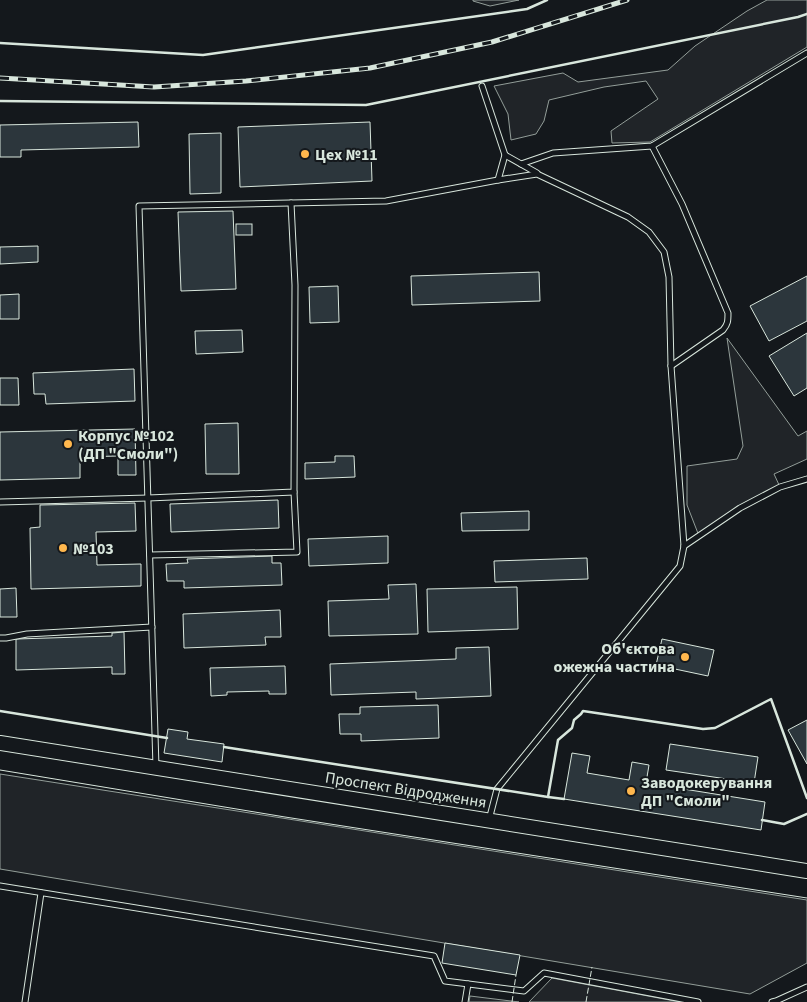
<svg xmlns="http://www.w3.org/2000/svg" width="807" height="1002" font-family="'Source Sans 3',sans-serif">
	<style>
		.green { fill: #202428; stroke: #939e99 }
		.building { fill: #2c363c; stroke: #d8e6dc }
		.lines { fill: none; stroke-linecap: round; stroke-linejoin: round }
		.lane-casing { stroke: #d8e6dc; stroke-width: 7 }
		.secondary-casing { stroke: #d8e6dc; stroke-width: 16 }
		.lane { stroke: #14181c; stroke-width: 5 }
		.secondary { stroke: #14181c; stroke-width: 14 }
		.tram { stroke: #d8e6dc; stroke-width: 1 }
		.rail-casing { stroke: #d8e6dc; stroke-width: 5 }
		.rail { stroke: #14181c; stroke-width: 3; stroke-dasharray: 9; stroke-linecap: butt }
		.fence { stroke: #d8e6dc; stroke-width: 1; stroke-dasharray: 6 2.5; stroke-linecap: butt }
		.wall { stroke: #d8e6dc; stroke-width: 2.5 }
		.poi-dot { fill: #ffb74d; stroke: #14181c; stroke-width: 2 }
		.labels { text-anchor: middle; stroke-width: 4; stroke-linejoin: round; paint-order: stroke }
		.poi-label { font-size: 16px; font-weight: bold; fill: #d8e6dc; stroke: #14181c; text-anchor: start }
		.street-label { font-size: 16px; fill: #d8e6dc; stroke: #14181c }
	</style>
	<rect width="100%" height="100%" fill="#14181c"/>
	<g class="green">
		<polygon points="473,0 519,0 490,6 473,1"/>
		<polygon points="767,0 807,0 807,47 650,142 612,143 611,131 658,99 646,81 604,87 549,100 544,121 536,134 511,140 508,114 494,86 563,73 578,82 668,70 695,46 747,11"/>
		<polygon points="727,338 798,436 807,431 807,459 774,474 780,487 740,508 699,536 687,505 687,466 737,459 743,446"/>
		<polygon points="0,774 807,900 807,963 750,994 0,869"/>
		<polygon points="552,978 680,1002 529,1002"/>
		<polygon points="470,996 519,1002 469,1002"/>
	</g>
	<g class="building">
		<polygon points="138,122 139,147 21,150 21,157 0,157 0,125"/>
		<polygon points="370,122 372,181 240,187 238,127"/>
		<polygon points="221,133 221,193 190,194 189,134"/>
		<polygon points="233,211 236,289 181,291 178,212"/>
		<rect x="236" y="224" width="16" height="11"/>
		<polygon points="38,246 38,262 0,264 0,247"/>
		<polygon points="539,272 540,301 412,305 411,276"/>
		<polygon points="807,276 807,321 769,341 750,306"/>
		<polygon points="338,286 339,322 310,323 309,287"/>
		<polygon points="19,294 19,319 0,319 0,295"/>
		<polygon points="242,330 243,352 196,354 195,331"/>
		<polygon points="807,333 807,388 794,396 769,356"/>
		<polygon points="134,369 135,401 46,404 45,394 34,394 33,373"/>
		<polygon points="0,378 18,378 19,405 0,405"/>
		<polygon points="238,423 239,474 206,474 205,424"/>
		<polygon points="135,429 136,475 118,475 118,456 80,457 80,478 0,480 0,432"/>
		<polygon points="335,456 354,456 355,477 305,479 305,463 335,462"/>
		<polygon points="278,500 279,528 171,532 170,504"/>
		<polygon points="135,503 136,531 96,532 97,565 141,564 141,586 31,589 30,528 40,527 40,505"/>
		<polygon points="529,511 529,530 462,531 461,513"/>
		<polygon points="388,536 388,563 309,566 308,539"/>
		<polygon points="272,556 272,563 281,563 282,585 184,588 184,581 167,581 166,564 188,563 187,559"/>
		<polygon points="587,558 588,579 495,582 494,561"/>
		<polygon points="416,584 418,634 329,636 328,601 389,599 388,585"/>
		<polygon points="517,587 518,629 428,632 427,589"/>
		<polygon points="16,588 17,617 0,617 0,589"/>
		<polygon points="280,610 281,637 265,637 266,645 184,648 183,614"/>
		<polygon points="124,632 125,674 112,674 112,667 16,670 16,639 112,636 112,633"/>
		<polygon points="662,639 714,650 708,676 656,665"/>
		<polygon points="489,647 491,696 416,699 416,692 331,695 330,664 456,659 456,648"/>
		<polygon points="285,666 286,694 269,694 269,691 227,692 227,695 211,696 210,668"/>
		<polygon points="438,705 439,738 361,741 361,734 340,734 339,714 360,714 360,707"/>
		<polygon points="807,720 807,764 788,730"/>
		<polygon points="168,729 188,732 187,739 224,744 222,762 164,753"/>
		<polygon points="670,744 758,757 754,783 666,770"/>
		<polygon points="572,753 590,756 587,773 629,780 632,762 649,765 646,783 765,802 761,830 564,799"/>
		<polygon points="445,943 520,955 516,975 442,963"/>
	</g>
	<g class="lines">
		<g class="lane-casing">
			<g id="lane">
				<polyline points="482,86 505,155 537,173"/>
				<path d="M652,146L682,204L728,313C728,321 728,324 723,330L671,366"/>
				<polyline points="521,164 553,153 652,146 807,53"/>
				<polyline points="498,180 505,155"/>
				<polyline points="0,502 148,498 294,492 295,285 291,203"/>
				<polyline points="684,546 740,508 780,487 807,479"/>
				<polyline points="150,555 297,552 294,492"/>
				<polyline points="0,638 6,638 27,634 152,627"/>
				<polyline points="156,767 139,206 386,201 498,180 537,174 628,217 649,232 664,252 669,277 671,366 684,546 680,566 497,789 489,820"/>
				<polyline points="0,886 434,956 445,981 524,991 544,973 698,1002"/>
				<polyline points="25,1002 41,893"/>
				<polyline points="465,1002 468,984"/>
				<polyline points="772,1002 776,1001 807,987"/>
			</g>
		</g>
		<g class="secondary-casing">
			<polyline id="secondary" points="0,743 807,871"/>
		</g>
		<use href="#lane" class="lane"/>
		<use href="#secondary" class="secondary"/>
		<polyline class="tram" points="0,770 285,817 807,898"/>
		<g class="rail-casing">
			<polyline id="rail" points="0,78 154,87 246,81 370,68 492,42 627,0"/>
		</g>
		<use href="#rail" class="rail"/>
		<g class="fence">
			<polyline points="512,1002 516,975"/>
			<polyline points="586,1002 592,967"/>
		</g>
		<g class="wall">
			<polyline points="0,43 203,55 527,9 547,0"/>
			<polyline points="0,101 366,105 798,17 807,14"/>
			<polyline points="0,711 167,738"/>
			<polyline points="224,747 548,797 558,740 572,728 574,720 581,714 583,711 703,729 715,728 771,699 807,798"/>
			<polyline points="548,797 564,799"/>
			<polyline points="762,820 784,824 807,814"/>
		</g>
	</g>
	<g class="poi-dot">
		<circle cx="305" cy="154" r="5"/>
		<circle cx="68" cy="444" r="5"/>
		<circle cx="63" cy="548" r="5"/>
		<circle cx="685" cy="657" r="5"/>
		<circle cx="631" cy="791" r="5"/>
	</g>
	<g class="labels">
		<g class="poi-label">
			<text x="315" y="160">Цех №11</text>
			<text x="78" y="441">Корпус №102<tspan x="78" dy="18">(ДП "Смоли")</tspan></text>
			<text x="73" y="554">№103</text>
			<text x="675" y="654" text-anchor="end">Об'єктова<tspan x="675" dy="18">ожежна частина</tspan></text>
			<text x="641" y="788">Заводокерування<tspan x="641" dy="18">ДП "Смоли"</tspan></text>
		</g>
		<g class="street-label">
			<text transform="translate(406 789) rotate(9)" y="6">Проспект Відродження</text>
		</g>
	</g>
</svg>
